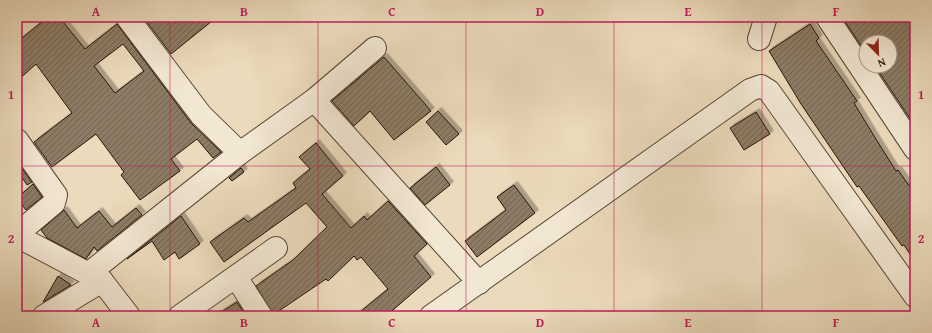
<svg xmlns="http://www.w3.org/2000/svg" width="932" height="333" font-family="'Gentium Book Plus',serif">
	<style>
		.building { fill: url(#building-hatch); stroke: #251408; fill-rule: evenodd; filter: url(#shadow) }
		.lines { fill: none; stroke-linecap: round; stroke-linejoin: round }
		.minor-casing { stroke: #564635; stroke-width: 24 }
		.minor { stroke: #f2e7d3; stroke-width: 22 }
		.grid { fill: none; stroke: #c2185b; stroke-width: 1; stroke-opacity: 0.55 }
		.neatline { fill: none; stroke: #c2185b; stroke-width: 1.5 }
		.grid-label { font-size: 13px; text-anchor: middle; font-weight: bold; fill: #c2185b }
	</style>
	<defs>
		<pattern id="building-hatch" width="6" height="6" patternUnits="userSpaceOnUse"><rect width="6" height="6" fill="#8c7b65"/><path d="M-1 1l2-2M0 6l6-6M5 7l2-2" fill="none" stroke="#726451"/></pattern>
		<filter id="shadow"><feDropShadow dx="3.5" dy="-3.5" stdDeviation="0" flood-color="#0004"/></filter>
	</defs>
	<rect width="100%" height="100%" fill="#ebdabb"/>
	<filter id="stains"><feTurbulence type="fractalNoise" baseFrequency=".005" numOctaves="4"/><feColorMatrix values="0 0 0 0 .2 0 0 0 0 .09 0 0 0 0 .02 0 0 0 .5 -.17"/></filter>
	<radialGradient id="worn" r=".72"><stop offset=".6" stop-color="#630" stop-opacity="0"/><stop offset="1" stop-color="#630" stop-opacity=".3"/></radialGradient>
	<g class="building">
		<path d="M48,17H59L85,49L117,24L191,123L221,152L213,158L197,139L171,159L180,171L140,200L121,175L124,172L96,134L52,167L34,142L72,113L36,64L17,81V42ZM123,44L144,71L115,93L94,66Z"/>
		<polygon points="143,17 217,17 171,54"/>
		<polygon points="842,17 915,17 915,126 875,66 890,66 890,42 866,42 866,53"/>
		<polygon points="810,24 819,38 816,41 857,101 854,103 874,136 896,171 898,170 915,194 915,262 904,245 902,246 859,186 857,187 801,104 769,51"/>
		<polygon points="384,57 431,111 394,140 370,111 354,126 332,101"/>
		<polygon points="438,111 459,134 446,145 426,122"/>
		<polygon points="756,112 770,134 744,150 730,128"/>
		<polygon points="316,143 343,176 322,194 351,228 364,216 367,220 388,201 427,244 414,256 431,277 386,316 355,316 388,289 361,257 357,260 354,256 328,281 326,279 273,315 256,286 293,260 327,227 306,203 224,262 210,242 244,218 248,222 296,188 293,183 310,169 299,157"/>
		<polygon points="17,162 32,182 27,185 17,170"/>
		<polygon points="436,167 450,185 425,205 410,188"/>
		<polygon points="241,168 244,172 232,181 229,178"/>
		<polygon points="33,184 42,197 26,210 17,198"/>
		<polygon points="514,185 535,213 477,257 465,241 506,210 497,197"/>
		<polygon points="136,208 142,215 97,251 94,247 86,259 47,238 41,230 64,210 77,228 99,211 112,227"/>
		<polygon points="181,216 200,244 179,259 175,252 164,260 152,241 127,259"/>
		<polygon points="58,276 71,285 43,302"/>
		<polygon points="237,302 246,316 215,316"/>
	</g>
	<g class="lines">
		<g class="minor-casing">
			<g id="minor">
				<polyline points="127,17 201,115 240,153"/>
				<polyline points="827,17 915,149"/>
				<polyline points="759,39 766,17"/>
				<polyline points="314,100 479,283"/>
				<polyline points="17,140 56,195 54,203 17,234"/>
				<polyline points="17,236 102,281 129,316"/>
				<polyline points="88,274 240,153 314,100 375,48"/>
				<polyline points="236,277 261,316"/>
				<polyline points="44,316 102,281"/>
				<polyline points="180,316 276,248"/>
				<polyline points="431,316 750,90 761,86 769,91 915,296"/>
			</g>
		</g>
		<use href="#minor" class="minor"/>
	</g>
	<path class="grid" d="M170,17V316M318,17V316M466,17V316M614,17V316M762,17V316M17,166H915"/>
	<rect width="932" height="333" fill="none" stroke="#ebdabb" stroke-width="44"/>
	<g transform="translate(878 54) rotate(157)"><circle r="19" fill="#f2e7d3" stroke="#a09382"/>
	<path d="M0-3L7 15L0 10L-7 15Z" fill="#8f2418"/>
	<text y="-6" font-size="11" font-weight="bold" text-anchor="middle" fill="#251408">N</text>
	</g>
	<rect x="22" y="22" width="888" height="289" class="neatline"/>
	<g class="grid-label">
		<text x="96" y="16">A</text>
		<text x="244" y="16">B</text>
		<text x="392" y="16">C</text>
		<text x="540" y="16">D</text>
		<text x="688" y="16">E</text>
		<text x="836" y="16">F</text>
		<text x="11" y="99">1</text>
		<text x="921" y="99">1</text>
		<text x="11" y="243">2</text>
		<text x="921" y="243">2</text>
		<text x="96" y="327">A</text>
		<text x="244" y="327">B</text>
		<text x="392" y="327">C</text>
		<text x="540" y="327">D</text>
		<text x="688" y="327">E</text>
		<text x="836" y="327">F</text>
	</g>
	<rect width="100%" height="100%" filter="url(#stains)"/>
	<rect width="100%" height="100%" fill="url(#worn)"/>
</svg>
